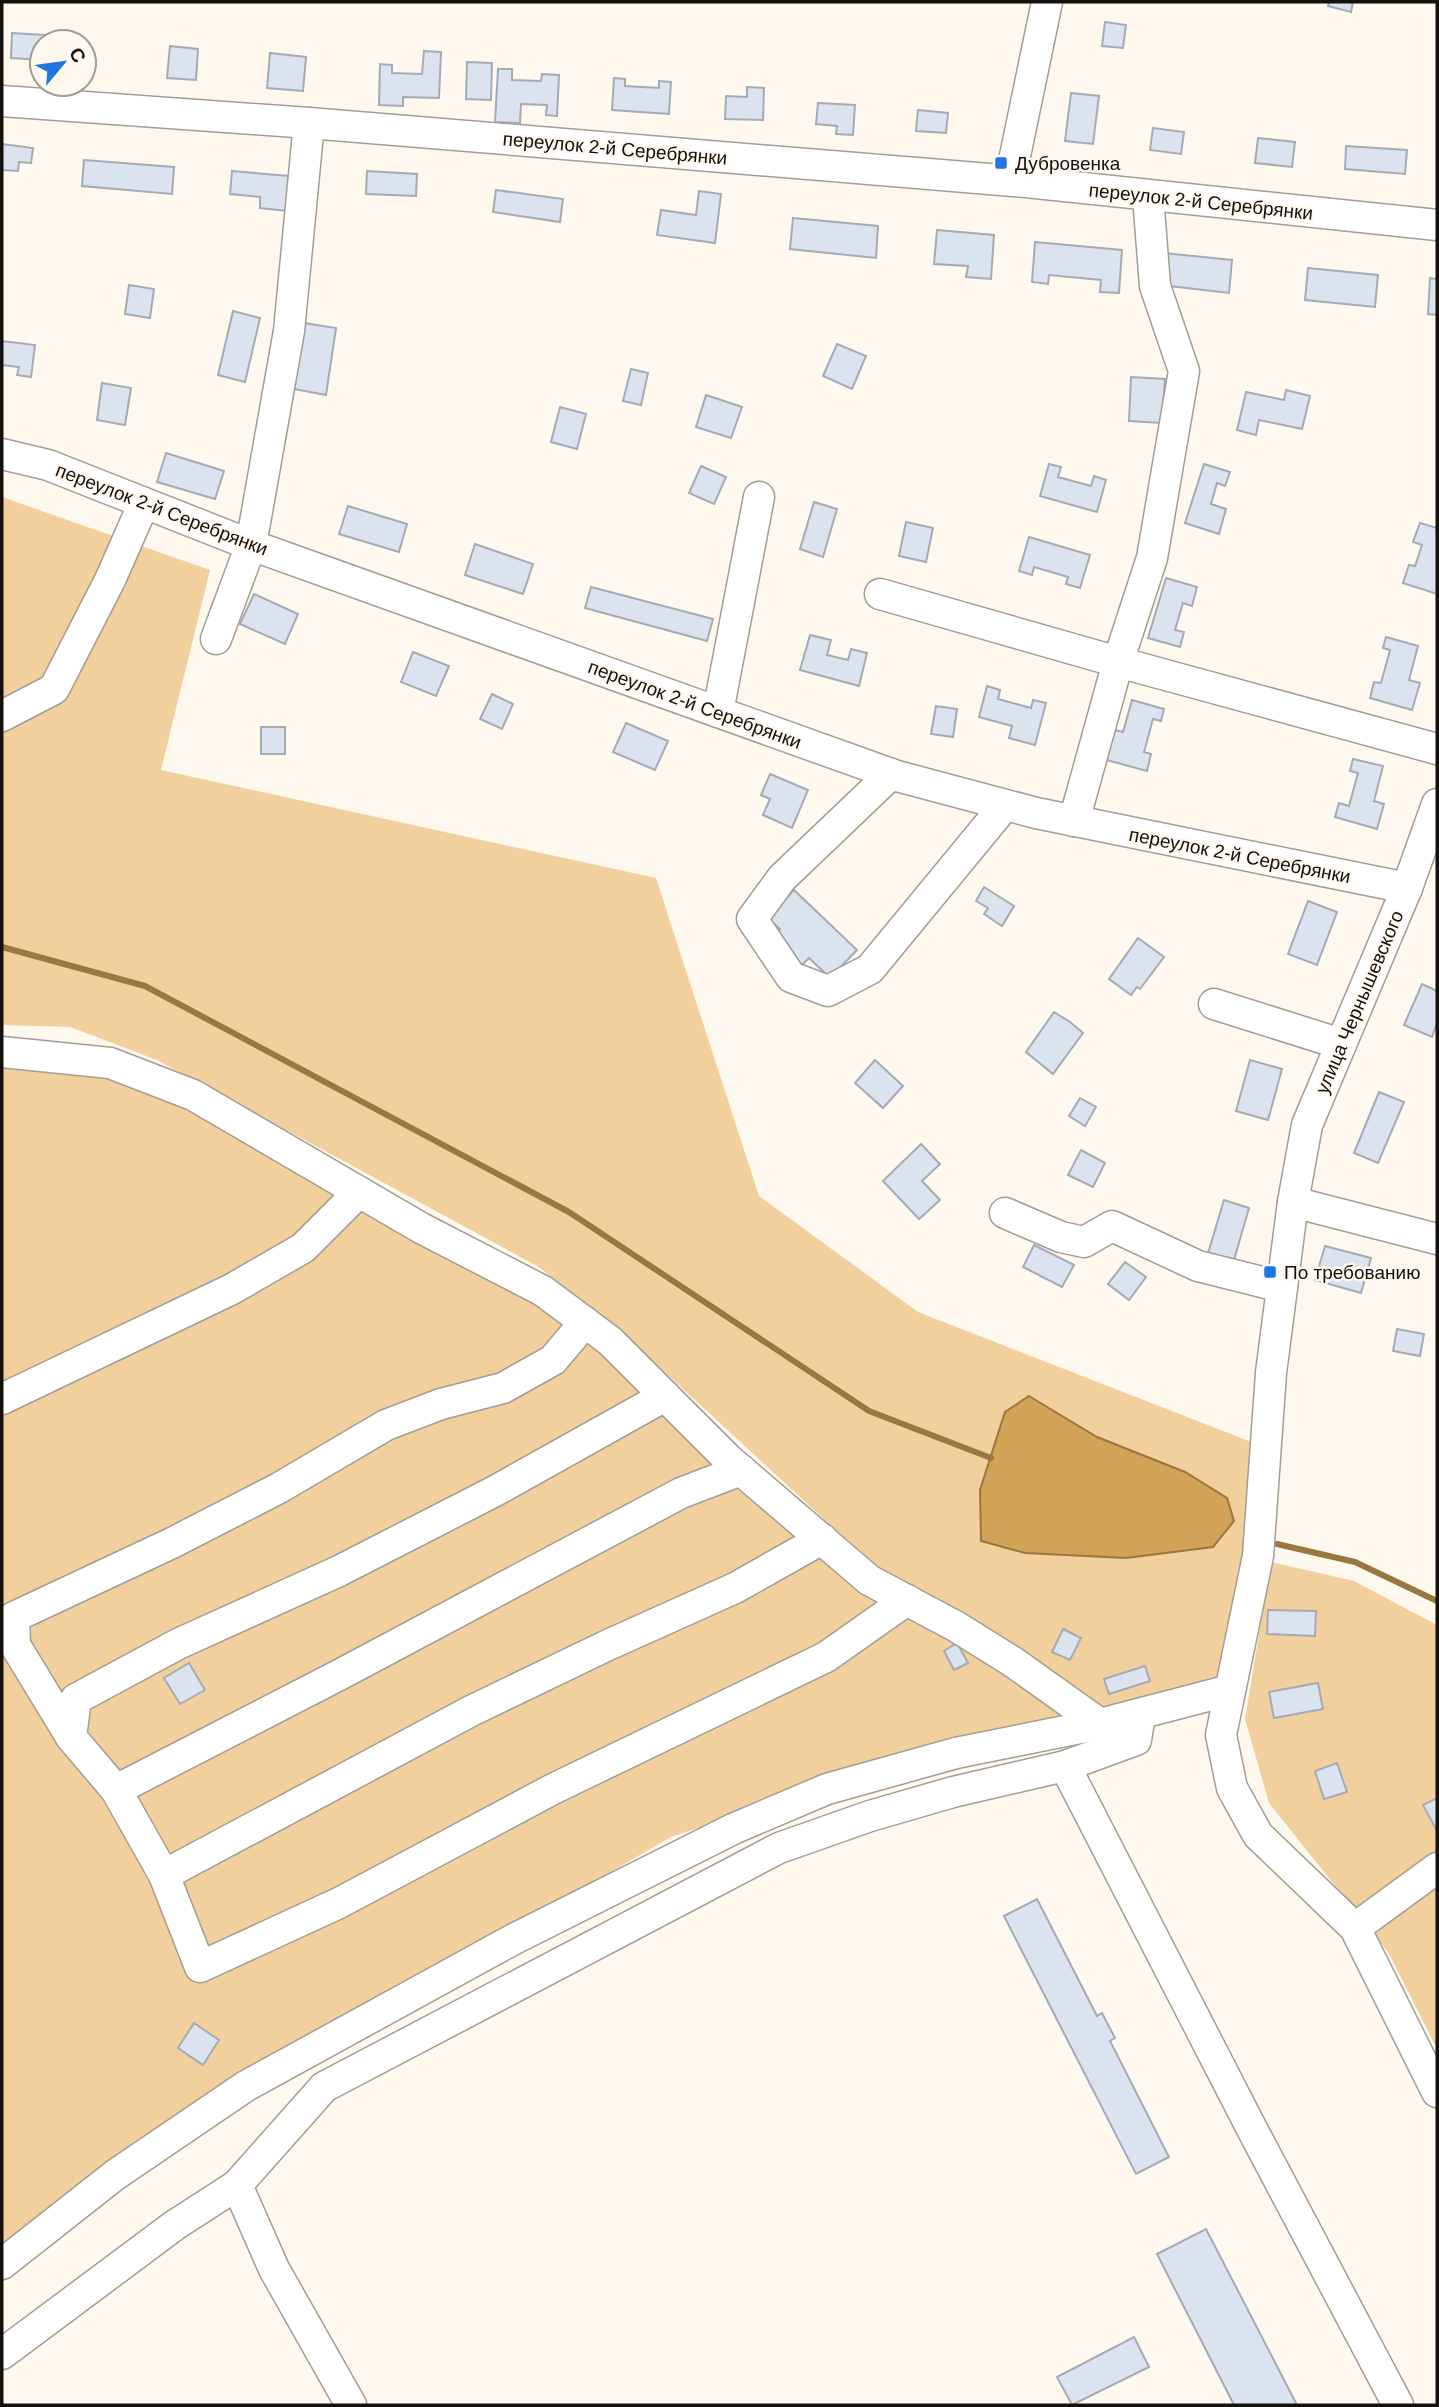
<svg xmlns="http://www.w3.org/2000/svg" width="1439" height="2407" font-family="Helvetica,sans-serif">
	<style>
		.green { fill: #f1d09d }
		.water { fill: #d2a356; stroke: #997740; stroke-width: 2 }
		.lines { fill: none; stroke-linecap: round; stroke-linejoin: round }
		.stream { stroke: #997740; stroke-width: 6 }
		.building { fill: #dbe3ee; stroke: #a4abb5; stroke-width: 2 }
		.minor-casing { stroke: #a49d93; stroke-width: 33 }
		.minor { stroke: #fff; stroke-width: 30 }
		.poi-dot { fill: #2175df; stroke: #fef8ef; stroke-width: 2.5 }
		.labels { text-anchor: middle; stroke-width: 5; stroke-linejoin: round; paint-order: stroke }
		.street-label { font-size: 19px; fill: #13100d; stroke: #fef8ef }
		.poi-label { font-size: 19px; fill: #13100d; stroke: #fef8ef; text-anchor: start }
	</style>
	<rect width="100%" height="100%" fill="#fef8ef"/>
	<g class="green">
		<polygon points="2,497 210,570 161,770 656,878 759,1196 918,1312 1254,1443 1240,1595 1223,1684 931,1750 671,1837 111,2162 2,2249 2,1065 115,1077 179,1101 535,1300 879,1570 606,1318 537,1266 157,1060 70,1027 2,1025"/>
		<polygon points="1271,1562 1354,1581 1437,1625 1437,2049 1388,1952 1269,1803 1245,1719"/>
	</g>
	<polygon class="water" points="1029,1396 1097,1437 1185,1472 1227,1498 1234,1521 1213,1547 1126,1558 1025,1553 981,1541 980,1490 1005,1412"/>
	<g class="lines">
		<g class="stream">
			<polyline points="2,947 145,986 569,1212 869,1411 991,1458"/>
			<polyline points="1277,1544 1355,1562 1437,1601"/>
		</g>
	</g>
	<g class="building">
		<polygon points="1329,2 1353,2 1351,12 1328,6"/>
		<polygon points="1105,22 1126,25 1123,48 1102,46"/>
		<polygon points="12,33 61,36 60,42 42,42 42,60 11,58"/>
		<polygon points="170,46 198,49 196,80 167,78"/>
		<polygon points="424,51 441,52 439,98 403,97 403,106 379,105 380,64 392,65 392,73 422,74"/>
		<polygon points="270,53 306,57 303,91 267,88"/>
		<polygon points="467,62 492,63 491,100 466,99"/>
		<polygon points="498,69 512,69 512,80 541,81 542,74 559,75 557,116 546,115 547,105 521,104 520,123 495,122"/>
		<polygon points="614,78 625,79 625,86 659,88 659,81 671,82 669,114 612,110"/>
		<polygon points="747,87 764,88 763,120 725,119 726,96 747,97"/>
		<polygon points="1071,93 1099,96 1093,144 1065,141"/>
		<polygon points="818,103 855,105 853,135 836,134 837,126 816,124"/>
		<polygon points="918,110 948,113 946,133 916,131"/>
		<polygon points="1153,128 1184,132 1181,154 1150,150"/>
		<polygon points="1258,138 1295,142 1292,167 1255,163"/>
		<polygon points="2,144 33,148 31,163 19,162 18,171 2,170"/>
		<polygon points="1346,146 1407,150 1405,174 1345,169"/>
		<polygon points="84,160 174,167 172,194 82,186"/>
		<polygon points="232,171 289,176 287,211 260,208 260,197 230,194"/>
		<polygon points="367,171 417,174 416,196 366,194"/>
		<polygon points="496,190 563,199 560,222 493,212"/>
		<polygon points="699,191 721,194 715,243 657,235 661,210 696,215"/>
		<polygon points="793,218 878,226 876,258 790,249"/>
		<polygon points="937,230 994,235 991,279 966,277 968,266 934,264"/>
		<polygon points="1035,242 1122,250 1119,293 1100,292 1101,280 1049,275 1048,284 1032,282"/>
		<polygon points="1164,253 1232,260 1229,293 1161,285"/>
		<polygon points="1308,268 1378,275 1375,307 1305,300"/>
		<polygon points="1430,278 1437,279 1437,315 1428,314"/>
		<polygon points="129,285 154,289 150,318 125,314"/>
		<polygon points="233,311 260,318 245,382 218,375"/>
		<polygon points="304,323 336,328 326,395 294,389"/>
		<polygon points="2,341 35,345 31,377 17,375 19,367 2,365"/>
		<polygon points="837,344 866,356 852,389 823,376"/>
		<polygon points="631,369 648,373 641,405 623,401"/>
		<polygon points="1131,377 1165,379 1162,423 1129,421"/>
		<polygon points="102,383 131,388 125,425 97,420"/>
		<polygon points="1286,390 1310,396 1302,429 1259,420 1256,435 1237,430 1246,392 1284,400"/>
		<polygon points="706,395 742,407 731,438 696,427"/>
		<polygon points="560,407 586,414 577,449 551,442"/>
		<polygon points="166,453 224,471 215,499 157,482"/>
		<polygon points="1049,464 1061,467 1058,477 1091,486 1094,476 1106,480 1097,512 1040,496"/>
		<polygon points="1204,464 1230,472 1225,486 1217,483 1211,504 1226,509 1219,534 1185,523"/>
		<polygon points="701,466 726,477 714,504 689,493"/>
		<polygon points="814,502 837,509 823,557 800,549"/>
		<polygon points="348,506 407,524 399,552 339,534"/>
		<polygon points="906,522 933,528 926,562 899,556"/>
		<polygon points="1420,523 1437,528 1437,594 1403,583 1409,565 1415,566 1422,545 1413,542"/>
		<polygon points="1029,537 1090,555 1080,588 1066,584 1068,577 1034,567 1032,575 1019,571"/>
		<polygon points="475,544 533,564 523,594 465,575"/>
		<polygon points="1166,578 1197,587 1192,606 1183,603 1175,630 1184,632 1180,647 1148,638"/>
		<polygon points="591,587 713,619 707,641 585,608"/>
		<polygon points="254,594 298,614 285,644 240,624"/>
		<polygon points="810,635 831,640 827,655 848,660 851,649 867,653 859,686 800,670"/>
		<polygon points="1386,637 1418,646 1409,680 1420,683 1412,710 1370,698 1374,682 1381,683 1390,650 1383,648"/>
		<polygon points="413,652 449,666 436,696 401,682"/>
		<polygon points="987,686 1000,690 998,699 1031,708 1033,700 1046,703 1035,745 1009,738 1012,726 979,717"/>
		<polygon points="492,694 513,704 502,729 480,719"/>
		<polygon points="1132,700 1164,709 1161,721 1153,719 1144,752 1151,754 1147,771 1103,759 1111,729 1123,732"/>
		<polygon points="936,706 957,709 953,737 931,734"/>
		<polygon points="626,723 668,741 655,770 613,752"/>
		<rect x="261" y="727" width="24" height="27"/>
		<polygon points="1353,759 1383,766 1374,801 1384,804 1377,829 1335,817 1339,803 1349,806 1358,773 1350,771"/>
		<polygon points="770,774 808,790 792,828 763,815 770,799 761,795"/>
		<polygon points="984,887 1014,906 1002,926 984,914 988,908 976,901"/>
		<polygon points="794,890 857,950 830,978 809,958 802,965 773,936 780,929 767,918"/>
		<polygon points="1308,901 1337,912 1317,965 1288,954"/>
		<polygon points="1138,938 1164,957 1140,989 1137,987 1131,995 1109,979"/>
		<polygon points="1422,984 1437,991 1437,1023 1432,1037 1404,1025"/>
		<polygon points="1054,1012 1070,1022 1083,1033 1053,1074 1026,1052"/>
		<polygon points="875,1060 903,1086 883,1108 855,1083"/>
		<polygon points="1250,1060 1282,1069 1268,1120 1236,1111"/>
		<polygon points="1379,1092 1404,1102 1378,1163 1354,1153"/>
		<polygon points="1080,1098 1096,1107 1085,1126 1069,1116"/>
		<polygon points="921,1144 940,1164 922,1181 940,1200 919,1219 883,1181"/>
		<polygon points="1081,1150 1105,1163 1093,1187 1068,1175"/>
		<polygon points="1224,1200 1249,1208 1232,1267 1206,1260"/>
		<polygon points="1034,1245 1074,1265 1062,1287 1023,1267"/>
		<polygon points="1325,1246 1371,1258 1361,1293 1315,1280"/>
		<polygon points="1125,1262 1146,1277 1129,1300 1108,1284"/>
		<polygon points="1397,1329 1424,1334 1420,1356 1393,1351"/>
		<polygon points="1268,1610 1316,1611 1315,1636 1267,1634"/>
		<polygon points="1063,1629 1081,1638 1070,1660 1052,1652"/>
		<polygon points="957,1643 968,1663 954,1670 944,1651"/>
		<polygon points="189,1663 205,1690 180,1704 164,1678"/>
		<polygon points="1145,1666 1150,1681 1109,1694 1104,1679"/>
		<polygon points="1318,1683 1323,1709 1274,1718 1269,1692"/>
		<polygon points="1337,1763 1347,1792 1324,1799 1315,1771"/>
		<polygon points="1437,1798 1437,1831 1423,1805"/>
		<polygon points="1037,1899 1097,2016 1102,2013 1115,2038 1110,2041 1169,2157 1136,2174 1004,1916"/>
		<polygon points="194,2023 219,2040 203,2065 178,2048"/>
		<polygon points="1206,2229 1297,2405 1234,2405 1157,2254"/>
		<polygon points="1134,2337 1149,2367 1072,2405 1057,2377"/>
	</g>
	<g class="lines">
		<g class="minor-casing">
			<g id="minor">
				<polyline points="2,101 309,123 1026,182 1437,225"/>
				<polyline points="1010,180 1047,2"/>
				<polyline points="2,454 48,465 251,545 897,776 1036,813 1407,888"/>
				<polyline points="880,594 1118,662 1437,749"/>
				<polyline points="216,639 251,545 289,331 309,123"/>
				<polyline points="718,712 759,497"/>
				<polyline points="2,716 54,689 110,580 144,503"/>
				<polyline points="891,774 782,878 752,919 791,977 828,991 870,969 1005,805"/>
				<polyline points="1437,804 1407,888 1307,1125 1293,1202 1271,1373 1258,1556 1221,1735 1232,1788 1258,1835 1355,1928 1437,2092"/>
				<polyline points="1074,821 1118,662 1152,558 1184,371 1155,286 1148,196"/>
				<polyline points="1214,1004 1341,1044"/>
				<polyline points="2,1052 110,1063 193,1095 421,1228 543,1291 610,1341 728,1459 869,1580 957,1627 1013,1662 1100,1724 1230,1690"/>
				<polyline points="1293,1202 1437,1239"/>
				<polyline points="1005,1213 1061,1237 1084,1242 1112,1226 1198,1266 1282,1287"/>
				<polyline points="2,1399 232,1289 303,1248 359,1192"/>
				<polyline points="822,1539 735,1588 608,1645 471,1711 164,1875 200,1967 339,1903 553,1789 826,1657 907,1600"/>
				<polyline points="71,1737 15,1645 14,1617 172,1543 279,1488 386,1425 441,1404 503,1388 553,1360 585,1322"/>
				<polyline points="1065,1766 1253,2131 1398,2405"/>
				<polyline points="116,1790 71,1737 76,1699 178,1644 339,1571 495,1491 665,1396"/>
				<polyline points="164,1875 116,1790 341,1674 681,1493 741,1470"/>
				<polyline points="1355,1928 1437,1868"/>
				<polyline points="237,2185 274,2269 351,2405"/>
				<polyline points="2,2264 115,2175 246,2086 514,1939 733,1829 827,1789 956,1753 1100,1724"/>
				<polyline points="2,2354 175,2225 237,2185 324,2087 779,1848 870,1816 953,1792 1065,1766 1136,1740 1140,1714"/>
			</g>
		</g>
		<use href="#minor" class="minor"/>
	</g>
	<g class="poi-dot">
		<rect x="994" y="156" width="14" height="14" rx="3.5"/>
		<rect x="1263" y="1265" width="14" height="14" rx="3.5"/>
	</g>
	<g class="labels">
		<g class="street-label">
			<text transform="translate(615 148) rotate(5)" y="7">переулок 2-й Серебрянки</text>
			<text transform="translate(1201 201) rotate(6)" y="7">переулок 2-й Серебрянки</text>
			<text transform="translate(162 509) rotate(21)" y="7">переулок 2-й Серебрянки</text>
			<text transform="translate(695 704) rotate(20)" y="7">переулок 2-й Серебрянки</text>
			<text transform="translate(1240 855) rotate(11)" y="7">переулок 2-й Серебрянки</text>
			<text transform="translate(1359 1002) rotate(-67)" y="7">улица Чернышевского</text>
		</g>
		<g class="poi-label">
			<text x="1015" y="170">Дубровенка</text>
			<text x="1284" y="1279">По требованию</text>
		</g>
	</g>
	<rect width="1439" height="2407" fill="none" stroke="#13100d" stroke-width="7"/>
	<g transform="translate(63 63) rotate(61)"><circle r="33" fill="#fef8ef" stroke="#a09b95" stroke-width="2"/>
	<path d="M0-5L12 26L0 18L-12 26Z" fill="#2175df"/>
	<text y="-10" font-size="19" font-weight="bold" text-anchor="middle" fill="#13100d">С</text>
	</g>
</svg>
